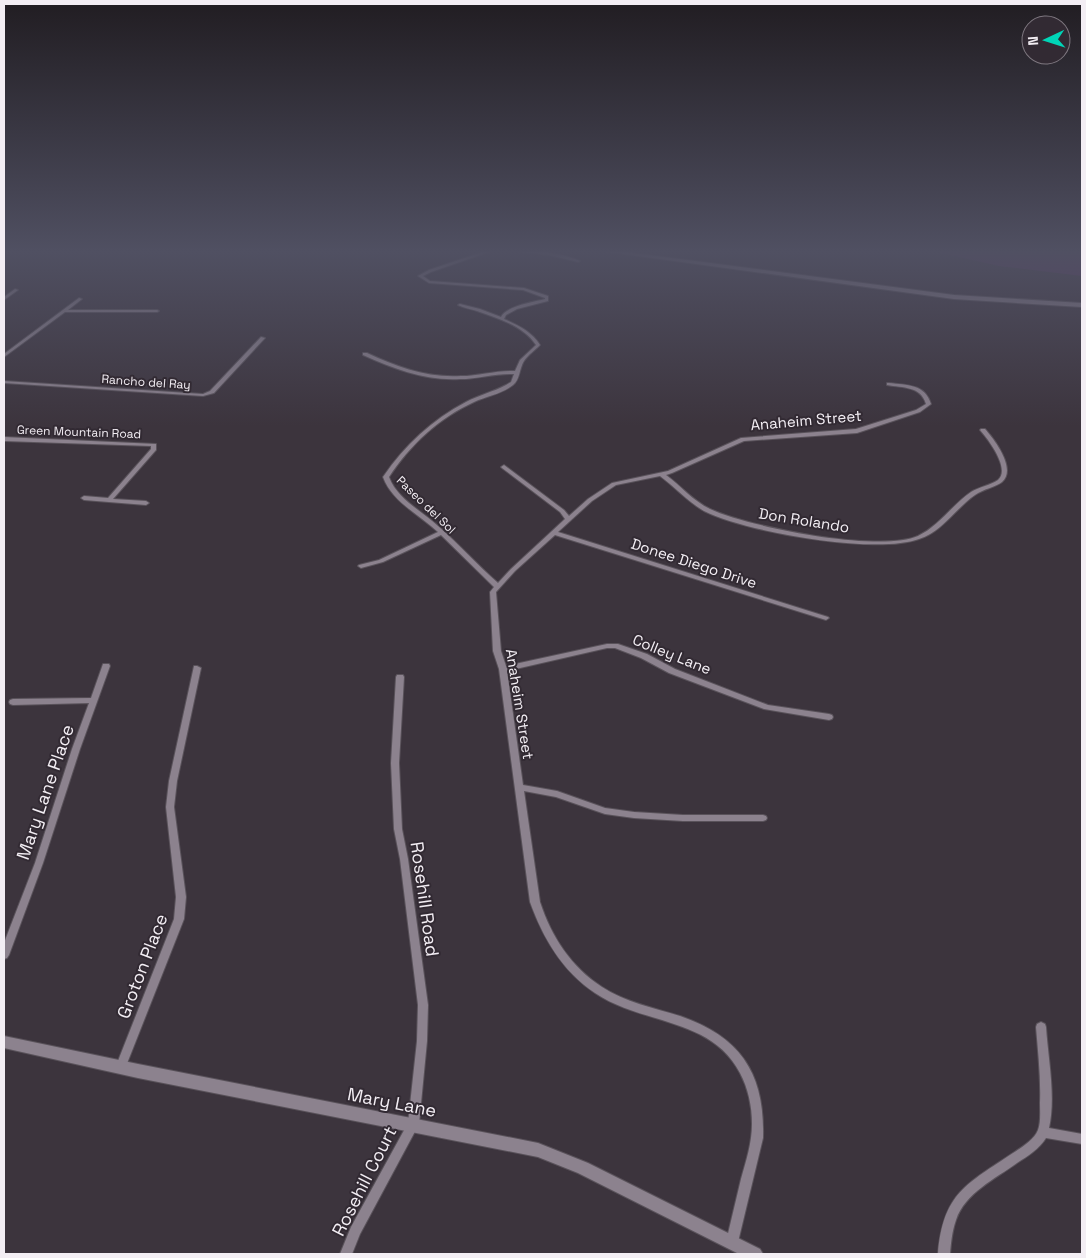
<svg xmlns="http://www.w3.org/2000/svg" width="1086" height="1258" viewBox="0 0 1086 1258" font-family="'Space Grotesk',sans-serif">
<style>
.green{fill:#5b3062}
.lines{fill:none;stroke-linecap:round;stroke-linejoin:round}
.minor-casing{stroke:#59525a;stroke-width:2}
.tertiary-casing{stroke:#59525a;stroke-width:2}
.secondary-casing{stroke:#59525a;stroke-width:2}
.minor{fill:#8c828e;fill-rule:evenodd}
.tertiary{fill:#8c828e;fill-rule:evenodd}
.secondary{fill:#8c828e;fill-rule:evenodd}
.labels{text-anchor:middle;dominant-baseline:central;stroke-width:4;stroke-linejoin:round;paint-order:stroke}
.far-street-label{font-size:12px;fill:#f3eef4;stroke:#322a33}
.street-label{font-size:15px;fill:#f3eef4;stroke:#322a33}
.near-street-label{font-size:18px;fill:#f3eef4;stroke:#322a33}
</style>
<rect width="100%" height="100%" fill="#3c343d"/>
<path class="green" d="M928 250H1082V276L999 266Z"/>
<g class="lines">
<g class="minor-casing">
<g id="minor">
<path d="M488 250H495L431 272 423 276 430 281 524 288 548 296V301L517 309 506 315 504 319C518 325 532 332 540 345 535 350 528 355 524 361 519 369 520 380 513 385 502 394 487 396 474 402 439 418 410 445 389 477 397 499 422 511 438 526 459 544 477 565 498 583L511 569 565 519 560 512 502 468 501 467 504 465 564 510 569 516 588 499 612 483 668 471 741 438 856 429 916 410 926 404C921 386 903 388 887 385V383H889C907 385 925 384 931 404L920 412 857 433 744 441 672 473 666 475C681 486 693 501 710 509 748 527 880 553 918 536 939 526 952 505 971 492 979 487 991 485 998 480 1011 469 988 439 980 430L981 429H985C994 439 1017 469 1002 482 996 487 983 489 975 495 956 508 942 532 919 539 875 555 746 532 704 511 688 502 675 487 660 476L616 485 592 501 558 532 828 617 829 618 826 620 555 535 515 571 496 592 501 651 506 666 607 644H618L647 654 675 669 768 705 829 714 832 715 833 717 832 719 829 720 764 709 669 673 641 658 615 648H607L507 671 523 785 557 791 605 808 634 812 683 815H763L766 816 767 818 766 820 763 821H683L634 818 605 814 556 797 524 791 540 902C551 936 571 967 602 987 625 1002 654 1008 680 1016 741 1037 765 1074 763 1138L738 1242 736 1246 732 1248 728 1246 726 1242C731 1221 736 1200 741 1179 746 1161 752 1143 752 1124 752 1106 748 1088 740 1073 711 1017 642 1025 595 993 562 971 543 938 530 902L499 669 493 651 490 592 494 587 441 535 383 562 361 568 358 566 359 565 379 560 438 532C420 515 392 502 383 477 405 445 432 420 466 402 479 395 493 392 506 385L511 382 514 374C496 373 478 379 460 379 426 381 394 369 363 355V353H367C397 367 427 378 461 376 479 376 497 370 515 371L520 360 536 345C524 326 497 318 477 311 471 309 464 308 458 305L460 304 480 309 501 317C506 306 534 302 545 299V298L523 290 429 283 418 276 429 270Z"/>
<path d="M504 250C529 250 557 251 580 261L578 262 549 255Z"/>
<path d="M15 289 18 290 4 300V297Z"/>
<path d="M79 298 82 299 68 310H157L159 311 157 312H65L4 357V354Z"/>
<path d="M261 337 265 338 214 393 203 396 4 383V381L203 394 210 391Z"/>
<path d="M4 437 156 444V450L113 499 146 501 149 503 146 505 84 500 81 498 84 496 108 498 151 449V446L4 441Z"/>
<path d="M103 664H109L110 666 80 749 43 863 9 955 7 958 4 959V943L35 863 72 749 89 703 13 705 10 704 9 702 10 700 13 699 91 698Z"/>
<path d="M194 666H197L201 668 177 781 174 807 186 897 184 919 126 1066 125 1070 121 1071 117 1070 116 1066 174 919 176 897 166 807 169 781Z"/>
<path d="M397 675H403L404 677 399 763 402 829 408 859 428 1005 427 1041 419 1124 360 1234 352 1254H340L351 1227 408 1123 417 1041 418 1005 400 859 394 829 391 763 396 677Z"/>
<path d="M1041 1022 1045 1024 1046 1027C1048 1058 1056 1097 1049 1128L1082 1134V1144L1046 1138C1039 1149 1028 1156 1017 1163 995 1179 965 1193 956 1220 952 1231 951 1243 950 1254H938C943 1193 967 1184 1013 1153 1022 1147 1034 1140 1038 1130 1041 1122 1040 1112 1040 1103 1041 1078 1038 1052 1036 1027L1037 1024Z"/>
</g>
</g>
<g class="tertiary-casing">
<path id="tertiary" d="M4 1036 138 1064 538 1143 588 1163 760 1249 763 1254H739L578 1173 538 1157 138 1078 4 1048Z"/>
</g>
<g class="secondary-casing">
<path id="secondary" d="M594 250H611L954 295 1082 303V307L954 299Z"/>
</g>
<use href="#minor" class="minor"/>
<use href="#tertiary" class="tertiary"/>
<use href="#secondary" class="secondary"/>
</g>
<linearGradient id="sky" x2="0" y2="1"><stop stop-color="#211d22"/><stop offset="0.59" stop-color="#505062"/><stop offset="1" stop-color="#505062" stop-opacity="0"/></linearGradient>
<rect width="1086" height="426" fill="url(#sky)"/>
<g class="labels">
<g class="far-street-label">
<text transform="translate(146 382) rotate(4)">Rancho del Ray</text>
<text transform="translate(79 432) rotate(2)">Green Mountain Road</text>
<text transform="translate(426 505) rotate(44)">Paseo del Sol</text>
</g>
<g class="street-label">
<text transform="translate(806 420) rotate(-5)">Anaheim Street</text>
<text transform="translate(804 520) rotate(9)">Don Rolando</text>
<text transform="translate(694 563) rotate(18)">Donee Diego Drive</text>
<text transform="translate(672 654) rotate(22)">Colley Lane</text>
<text transform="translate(520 704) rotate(81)">Anaheim Street</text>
</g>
<g class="near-street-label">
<text transform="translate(45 792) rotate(-71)">Mary Lane Place</text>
<text transform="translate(425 899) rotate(82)">Rosehill Road</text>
<text transform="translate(142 966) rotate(-69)">Groton Place</text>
<text transform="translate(392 1102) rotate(11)">Mary Lane</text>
<text transform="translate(364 1181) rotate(-63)">Rosehill Court</text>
</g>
</g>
<rect width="1086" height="1258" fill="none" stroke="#f3eef4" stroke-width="10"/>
<g transform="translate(1046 40) rotate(266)"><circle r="24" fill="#322a33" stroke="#7f7880"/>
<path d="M0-4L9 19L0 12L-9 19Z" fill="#00d5b7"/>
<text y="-8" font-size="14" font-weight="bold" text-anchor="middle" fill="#f3eef4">N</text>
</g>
</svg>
